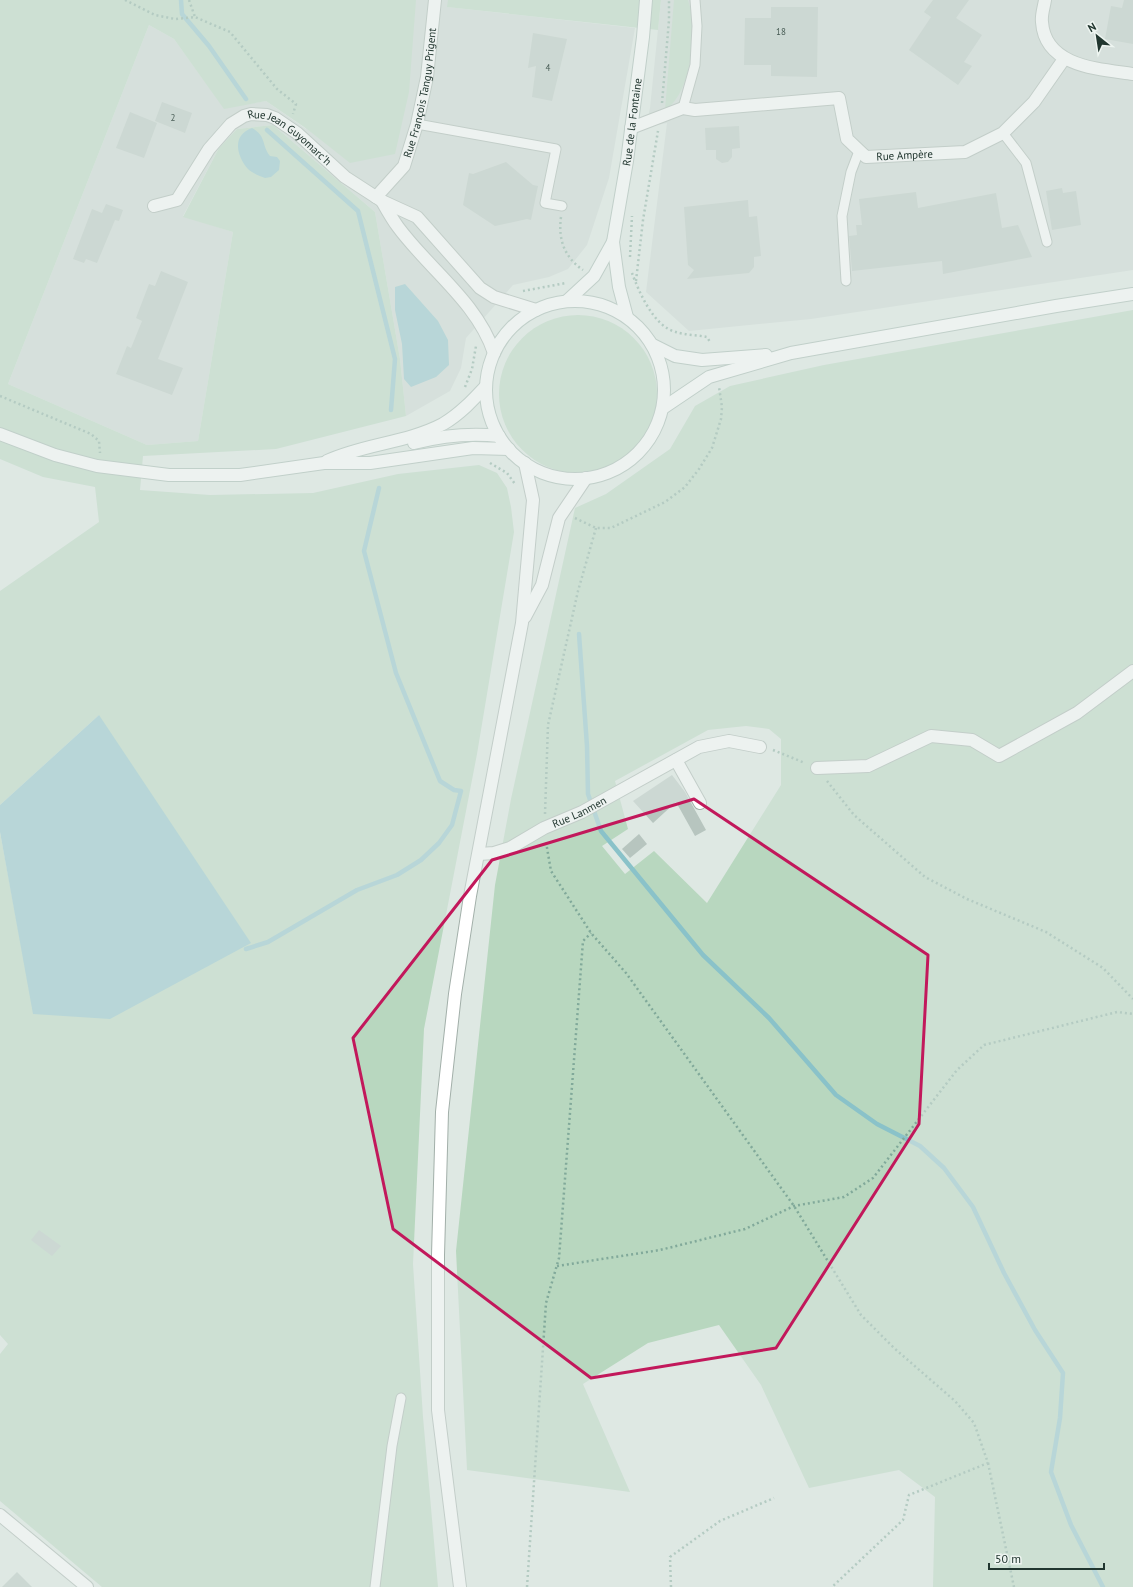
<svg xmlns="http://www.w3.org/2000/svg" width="1133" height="1587" viewBox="0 0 1133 1587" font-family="'PT Sans',sans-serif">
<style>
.built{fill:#ccd8d2}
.green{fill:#b8d7bf;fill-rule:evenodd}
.water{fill:#8ac2c9}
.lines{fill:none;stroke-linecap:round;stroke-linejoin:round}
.stream{stroke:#8ac2c9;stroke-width:4.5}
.building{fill:#b7c5bf}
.service-casing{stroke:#a2afa9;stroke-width:11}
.minor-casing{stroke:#a2afa9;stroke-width:14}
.tertiary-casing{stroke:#a2afa9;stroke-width:14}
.secondary-casing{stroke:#9eb3aa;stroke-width:14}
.path{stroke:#81a99a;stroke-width:2.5;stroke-dasharray:2 3;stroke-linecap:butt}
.service{stroke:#fff;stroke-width:9}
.minor{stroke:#fff;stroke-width:12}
.tertiary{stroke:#fff;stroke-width:12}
.secondary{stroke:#fff;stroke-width:12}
.marked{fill:none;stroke:#c2185b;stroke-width:3;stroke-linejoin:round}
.labels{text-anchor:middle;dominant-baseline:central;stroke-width:4;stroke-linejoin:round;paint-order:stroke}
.number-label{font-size:9px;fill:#465a53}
.street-label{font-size:11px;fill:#21362f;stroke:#eef5f1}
</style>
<rect width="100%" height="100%" fill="#dee8e3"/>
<g class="built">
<path d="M233 0H448V7L635 28 609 178 587 245 568 269 549 277 513 285 466 338 461 368 450 391 406 416 400 359 375 212 273 125 237 129 219 148 183 216 233 232 198 441 147 445 8 384 149 25 174 39 224 108 266 101 306 129Z"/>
<path d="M661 0H1133V270L811 319 689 331 646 292 667 123 646 127 650 108Z"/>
</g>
<g class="green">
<path d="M0 0H416L409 92 395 154 350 163 307 129 266 101 224 109 174 39 149 25 8 384 147 445 198 441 233 232 183 217 219 148 237 129 273 125 375 212 400 359 406 416 276 449 143 456 140 490 210 495 313 493 398 474 479 465 497 473 507 488 511 507 514 532 477 754 424 1029 413 1264 423 1417 438 1587H102L0 1501V1354L8 1344 0 1335V832L34 1014 99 715 0 805V591L99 522 95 487 43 477 0 459Z"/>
<path d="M448 0H661L658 30 447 7Z"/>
<path d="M674 0H688C698 28 692 93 665 110Z"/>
<path d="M1133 310V1587H933L935 1497 899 1470 809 1488 761 1385 719 1325 648 1343 583 1384 630 1492 467 1470 456 1251 495 885 511 799 575 508 606 494 670 449 695 406 730 386 824 365ZM746 726 769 729 781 739V785L707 903 654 851 625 874 602 846 628 829 615 781 708 730Z"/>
<circle cx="578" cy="394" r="79"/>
</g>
<g class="water">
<path d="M252 128C267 137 261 144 270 156L277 157 280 161 279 170 271 177 265 178C260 176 252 173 248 169 236 155 232 135 252 128Z"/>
<path d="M405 284 438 321 448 340 449 365 436 377 411 387 404 379 402 344 395 310V287Z"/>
<path d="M99 715 251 943 110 1019 33 1014 0 832V805Z"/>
</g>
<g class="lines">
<g class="stream">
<path d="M181 0 182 14 209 46 246 99"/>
<path d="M267 130 358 211 395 359 391 410"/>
<path d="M579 634 587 746 588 794 601 831 703 955 769 1018 836 1095 877 1124 920 1146 944 1168 973 1207 1004 1273 1035 1330 1063 1373 1060 1418 1051 1472 1071 1525 1103 1587"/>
<path d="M246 949 268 942 357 890 397 875 421 860 439 843 452 825 461 791 454 790 440 781 396 673 364 551 379 488"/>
</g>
</g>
<g class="building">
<path d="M933 0H969L956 18 982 35 964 62 972 66 958 85 909 50 931 17 924 12Z"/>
<path d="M1124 0H1133V44L1105 39 1111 6 1122 8Z"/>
<path d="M771 7H818L817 77 771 76V65H744L745 18H771Z"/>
<path d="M533 33 567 39 552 101 532 97 536 66 528 68Z"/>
<path d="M162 102 192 113 185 133 155 121Z"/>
<path d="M130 112 157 123 144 158 116 148Z"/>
<path d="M739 126 740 148 732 149V157L728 162 722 163 716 159V150H706L705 128Z"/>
<path d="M506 162 533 185 538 186 531 220 527 219 495 226 463 205 465 194 469 173 473 174Z"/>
<path d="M1062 188 1063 193 1076 191 1081 225 1052 230 1046 191Z"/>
<path d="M916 192 918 208 996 193 1002 228 1018 225 1032 257 943 274 942 261 852 271 849 236 857 235 856 225H862L859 199Z"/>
<path d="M748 200 749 217 757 216 761 256 754 257V267L749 273 687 279 694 270 688 265 684 207Z"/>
<path d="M106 204 123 210 119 221 115 220 97 263 86 259 84 263 73 259 92 209 102 213Z"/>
<path d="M161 271 188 282 158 359 183 368 172 395 116 374 127 346 131 348 142 321 136 318 149 284 155 286Z"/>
<path d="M672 775 685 792 706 830 695 836 676 802 653 823 633 801Z"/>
<path d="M639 834 647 844 630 858 622 849Z"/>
<path d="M39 1230 61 1246 52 1256 31 1240Z"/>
<path d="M17 1572 32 1587H2Z"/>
</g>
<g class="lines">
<g class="service-casing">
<g id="service">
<path d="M683 108 695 65 697 26 695 0"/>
<path d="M417 124 556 149 545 203 562 206"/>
<path d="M1003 133 1026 163 1047 242"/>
<path d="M846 281 842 216 851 172 859 151"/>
<path d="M375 1587 392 1446 401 1398"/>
</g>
</g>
<g class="minor-casing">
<g id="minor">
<path d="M1045 0C1044 7 1041 15 1042 22 1045 67 1099 69 1133 74"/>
<path id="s1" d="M631 128 683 108 695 110 839 98 847 139 866 157 965 152 1003 133 1034 102 1064 59"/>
<path id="s2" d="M376 197 404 166 417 124 427 77 435 0"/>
<path d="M382 201C387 210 392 219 398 227 429 269 477 302 494 353"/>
<path id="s3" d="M154 206 177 200 209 149 231 124 244 116 251 114 267 115 275 118 297 133 345 177 382 201 417 217 480 288 494 297 536 310"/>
<path d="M676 760 700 803"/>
<path d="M817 768 868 766 931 736 972 740 999 756 1077 713 1133 671"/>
<path id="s4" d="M479 854 494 853 510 848 544 828 582 812 699 747 729 741 760 747"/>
<path d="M0 1515 87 1587"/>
</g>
</g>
<g class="tertiary-casing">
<g id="tertiary">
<path d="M525 617 542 585 559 518 586 478"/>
<path d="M460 1587 438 1410V1255L442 1112 455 994 470 896 522 623 533 500 525 463"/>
</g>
</g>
<g class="secondary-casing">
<g id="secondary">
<path d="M567 301 594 276 613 242"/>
<circle cx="575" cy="390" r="89"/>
<path id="s5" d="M627 317 619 287 613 242 627 161 643 37 646 0"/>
<path d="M653 345 675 356 702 360 766 355"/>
<path d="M663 408 709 377 791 353 1056 306 1133 294"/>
<path d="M0 434 55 455 97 466 169 475H240L324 463H370L473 448 509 449"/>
<path d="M414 443C441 436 471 433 499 436"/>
<path d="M327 461C363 444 407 443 443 424 460 414 473 400 486 386"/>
</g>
</g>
<g class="path">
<path d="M125 0 155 15 175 19 195 17 230 32 277 89 296 104 293 114"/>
<path d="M189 0 195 17"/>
<path d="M662 103 669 20V0"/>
<path d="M561 217C558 239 564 257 583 270"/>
<path d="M630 257 632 216"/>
<path d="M632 273C639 292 654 327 676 332 685 335 697 335 707 337L710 342"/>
<path d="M636 281 643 220 658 131"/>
<path d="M523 291 566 283"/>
<path d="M465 387 472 369 476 346"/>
<path d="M0 396 91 434 99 441 100 453"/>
<path d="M490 463 507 473 515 484"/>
<path d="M575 518 596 528H611L665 502 685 487 699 469 712 448 721 419 722 407 719 387"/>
<path d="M773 750 805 763"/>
<path d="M827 781 854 815 925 877 967 899 1046 932 1103 968 1133 999"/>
<path d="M545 814 548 725 578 591 596 528"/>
<path d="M546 842 551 871 591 933 626 973 794 1206 861 1315 894 1348 955 1401 974 1423 988 1463 909 1495 903 1520 832 1587"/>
<path d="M557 1266 660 1250 745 1229 794 1206 844 1197 873 1178 957 1070 984 1045 1117 1012 1133 1014"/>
<path d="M988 1463 1014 1587"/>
<path d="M527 1587 546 1303 559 1258 583 941 591 933"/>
<path d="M671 1587 670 1557 720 1521 774 1498"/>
</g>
<use href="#service" class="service"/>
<use href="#minor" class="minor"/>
<use href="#tertiary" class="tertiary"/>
<use href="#secondary" class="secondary"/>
</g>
<path d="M0 0H1133V1587H0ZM694 799 928 955 919 1124 776 1348 591 1378 393 1229 353 1038 492 860Z" fill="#dee8e3" fill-opacity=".55" fill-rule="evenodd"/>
<path class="marked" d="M694 799 928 955 919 1124 776 1348 591 1378 393 1229 353 1038 492 860Z"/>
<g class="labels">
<g class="number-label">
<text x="781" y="31">18</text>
<text x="548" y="67">4</text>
<text x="173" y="117">2</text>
</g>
<g class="street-label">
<text stroke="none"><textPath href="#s2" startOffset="117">Rue François Tanguy Prigent</textPath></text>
<text stroke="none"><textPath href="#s5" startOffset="198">Rue de la Fontaine</textPath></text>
<text stroke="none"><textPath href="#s3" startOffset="186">Rue Jean Guyomarc'h</textPath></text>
<text stroke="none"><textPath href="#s1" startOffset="319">Rue Ampère</textPath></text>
<text stroke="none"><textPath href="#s4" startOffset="110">Rue Lanmen</textPath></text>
</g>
</g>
<g transform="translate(1097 36) rotate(330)" stroke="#eef5f1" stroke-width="3" paint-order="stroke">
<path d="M0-3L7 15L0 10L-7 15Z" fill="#21362f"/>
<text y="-6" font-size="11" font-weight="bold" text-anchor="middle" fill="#21362f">N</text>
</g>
<path d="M989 1563v6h115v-6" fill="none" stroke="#21362f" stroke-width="2"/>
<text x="995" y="1563" font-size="12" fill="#21362f" stroke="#eef5f1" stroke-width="3" paint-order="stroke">50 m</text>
</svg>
